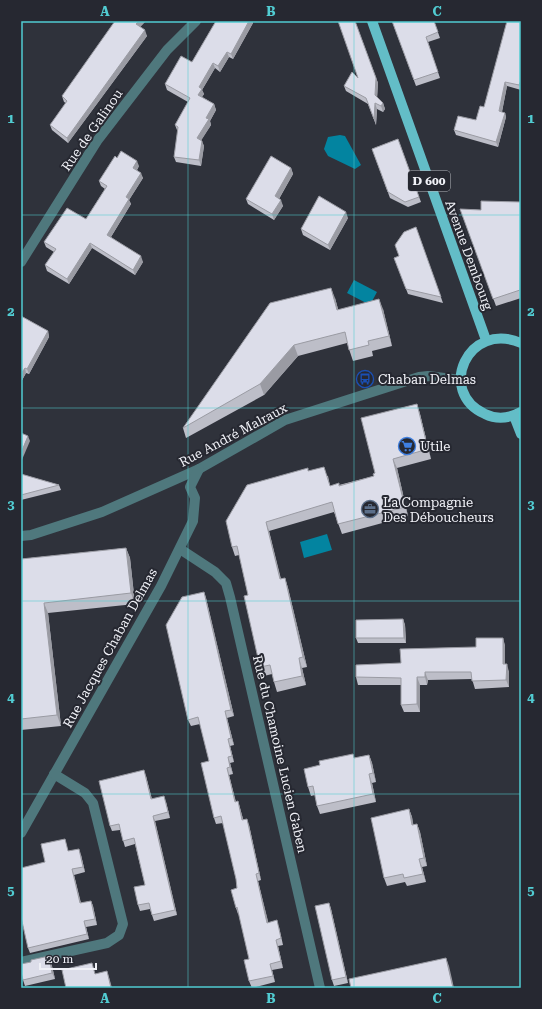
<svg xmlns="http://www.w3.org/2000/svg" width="542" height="1009" viewBox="0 0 542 1009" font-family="'Roboto Serif',serif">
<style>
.water{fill:#0384a0}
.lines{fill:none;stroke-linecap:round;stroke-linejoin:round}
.minor{stroke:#4f787d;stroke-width:10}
.primary{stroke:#63bdc7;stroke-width:10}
.wall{fill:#bdbec8}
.shaded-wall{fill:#9a9ba3}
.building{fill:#dcdde9;stroke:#9a9ba3}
.grid{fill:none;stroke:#51ccd2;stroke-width:1;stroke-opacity:0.55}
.labels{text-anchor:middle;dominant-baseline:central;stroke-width:4;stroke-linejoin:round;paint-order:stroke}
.shield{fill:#262831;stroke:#b3b5bc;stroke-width:1}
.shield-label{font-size:12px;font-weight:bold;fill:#f0f1f7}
.street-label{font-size:13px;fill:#f0f1f7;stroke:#262831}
.poi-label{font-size:13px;fill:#f0f1f7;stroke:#262831;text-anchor:start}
.neatline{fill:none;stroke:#51ccd2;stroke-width:1.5}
.grid-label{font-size:13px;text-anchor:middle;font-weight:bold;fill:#51ccd2}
</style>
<rect width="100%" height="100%" fill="#2f323b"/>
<g class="water">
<path d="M340 135 345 136 361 165 355 169 328 156 324 149 328 137Z"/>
<path d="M354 280 377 292 370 305 347 293Z"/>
<path d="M327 534 332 550 304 558 300 542Z"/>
</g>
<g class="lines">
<g class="minor">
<path d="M21 262 97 141 167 50 196 21"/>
<path d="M21 536 31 535 102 512 199 469 285 420 419 377 428 376 461 380"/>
<path d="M180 549 215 572 226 583 230 597 320 988"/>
<path d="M21 833 161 586 193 521 195 498 190 487 199 469"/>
<path d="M21 962 107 943 119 935 123 924 93 803 85 793 54 774"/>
</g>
<g class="primary">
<path d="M372 21 486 340"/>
<path d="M521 343C468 320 436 392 485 414 497 420 510 418 521 412"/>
<path d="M514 416 521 434"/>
</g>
</g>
<g class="wall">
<path d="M146 21 140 27 147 36 68 143 52 130 50 125 66 103 64 102 62 96Z"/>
<path d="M216 21H252L253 23 233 59 229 57 220 72 215 68 202 90 204 94 202 97 214 104 216 110 210 121 211 125 201 140 204 146 201 166 176 162 174 157 178 131 177 130 175 125 188 102 167 90 165 84 192 62Z"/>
<path d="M355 21 378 83 377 97 383 103 385 109 383 112 377 109 376 125 368 104 346 91 344 86 358 78Z"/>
<path d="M392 21H434L440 38 428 42 440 78 416 86Z"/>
<path d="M521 21V90L507 86 502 112 505 113 506 117 498 147 456 135 454 130 476 120 484 107Z"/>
<path d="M398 139 421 202 408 207 390 198 372 149Z"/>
<path d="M139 166 137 170 143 178 129 200 131 204 111 237 143 262 135 275 92 248 69 284 47 271 45 265 54 252 46 247 44 242 86 219 105 189 101 186 99 181Z"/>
<path d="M291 168 293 174 279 199 283 206 274 220 248 204 246 199Z"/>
<path d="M521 202V298L496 306 460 209 481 210Z"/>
<path d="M348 218 330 250 303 235 301 229Z"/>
<path d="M416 227 443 303 408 294 394 258 399 256Z"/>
<path d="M335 298 338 309H383L392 346 372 351 373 356 353 361 347 343 298 356 264 395 186 438 183 428Z"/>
<path d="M21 316 48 331 49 337 29 374 26 373 21 382Z"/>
<path d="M417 404 420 414 431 459 397 468 408 516 342 534 334 512 269 531 281 579 285 578 288 588 307 667 302 668 306 685 277 692 274 682 272 674 264 676 260 667 248 595 239 555 235 556 232 547 309 471 328 476 330 486 339 485 374 476Z"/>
<path d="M21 474 59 485 61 490 21 500Z"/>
<path d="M126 548 130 558 135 604 48 613 61 726 21 730V559Z"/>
<path d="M204 592 206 598 234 716 227 718 234 745 230 746 234 762 230 763 233 774 229 775 236 802 238 801 240 808 243 819 249 825 261 880 258 881 268 922 279 927 283 945 278 946 283 968 272 970 275 982 252 988 249 981V959L239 914H238L236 908 237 888 236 879 223 823 216 824 214 818 209 761 200 724 191 726 188 720Z"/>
<path d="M403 619 405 625 406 643H358L356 638Z"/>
<path d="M503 638 505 646V664L509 672V687L475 689 472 679 428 680 427 685H420V712H404L401 705V685H358L356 677 401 663 476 647Z"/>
<path d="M353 754 354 758 369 755 372 763 376 782 372 783 376 802 320 814 317 806 315 795 311 796 308 787 320 765Z"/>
<path d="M146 776 152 799 166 802 170 818 155 821 177 915 154 921 150 909 140 911 138 905 145 885 135 844 125 847 120 830 112 831 110 826Z"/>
<path d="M409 809 412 817 413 825 417 824 420 832 427 866 422 867 426 882 407 886 405 882 387 886 384 878Z"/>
<path d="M65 839 68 851 81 855 85 872 74 875 81 903 91 901 93 906 97 925 86 927 89 939 30 953 28 948 45 862Z"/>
<path d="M329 903 331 909 348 983 334 986 332 980Z"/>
<path d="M49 956 51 962 55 979 25 986 23 980 31 962Z"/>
</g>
<g class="shaded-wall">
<path d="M139 21H146L138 29 136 24Z"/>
<path d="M249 21H252L253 23 233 59 231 54Z"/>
<path d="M145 30 147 36 68 143 67 138Z"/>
<path d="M227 52 229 57 220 72 218 66Z"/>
<path d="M213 63 215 68 202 90 204 94 200 100 198 95 199 87Z"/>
<path d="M376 78 378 83 377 100 375 95Z"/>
<path d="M521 80V90L519 85Z"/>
<path d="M505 82 507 86 501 116 499 111Z"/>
<path d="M375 103 377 109 376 125 374 119Z"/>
<path d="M383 103 385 109 383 112 381 106Z"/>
<path d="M214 104 216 110 210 121 211 125 199 144 197 138 206 118Z"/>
<path d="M505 113 506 117 498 147 496 142Z"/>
<path d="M202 141 204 146 201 166 199 160Z"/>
<path d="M137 161 139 166 135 173 133 168Z"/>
<path d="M291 168 293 174 277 202 275 196Z"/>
<path d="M141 173 143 178 129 200 131 204 109 240 107 235 126 197Z"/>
<path d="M281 200 283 206 274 220 272 214Z"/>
<path d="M346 212 348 218 330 250 328 245Z"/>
<path d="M90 243 92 248 69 284 67 279Z"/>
<path d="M141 256 143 262 135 275 133 270Z"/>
<path d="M331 288 335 298 341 320 337 310Z"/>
<path d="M379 299 383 309 392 346 389 336Z"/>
<path d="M48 331 49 337 29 374 27 369Z"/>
<path d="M294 345 298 356 264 395 260 384Z"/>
<path d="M25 368 26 373 21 382V374Z"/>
<path d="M417 404 420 414 431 459 428 449Z"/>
<path d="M28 436 30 441 21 462V453Z"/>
<path d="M393 459 397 468 408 516 405 507Z"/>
<path d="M266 522 269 531 283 589 280 579Z"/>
<path d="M126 548 130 558 135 604 131 593Z"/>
<path d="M285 578 288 588 307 667 303 657Z"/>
<path d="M204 592 206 598 234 716 231 710Z"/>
<path d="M44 603 48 613 61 726 57 715Z"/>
<path d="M403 619 405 625 406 643 404 638Z"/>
<path d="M503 638 505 646V672L503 664Z"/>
<path d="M299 658 302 668 306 685 302 676Z"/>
<path d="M507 664 509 672V687L506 680Z"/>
<path d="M425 672 428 680 427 685 425 677Z"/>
<path d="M417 677 420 685V712L417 704Z"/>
<path d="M225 711 227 718 234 745 231 738Z"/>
<path d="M228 739 230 746 234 762 232 756Z"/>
<path d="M369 755 372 763 376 782 373 773Z"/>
<path d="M228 757 230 763 233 774 230 767Z"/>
<path d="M227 768 229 775 237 808 235 802Z"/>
<path d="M144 770 146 776 153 805 151 799Z"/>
<path d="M369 774 372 783 376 802 373 794Z"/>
<path d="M164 796 166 802 170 818 168 812Z"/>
<path d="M238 801 240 808 245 826 242 820Z"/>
<path d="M409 809 412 817 415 833 412 825Z"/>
<path d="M153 816 155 821 177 915 175 910Z"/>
<path d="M247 819 249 825 261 880 259 873Z"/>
<path d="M417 824 420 832 427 866 424 858Z"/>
<path d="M79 849 81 855 85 872 83 867Z"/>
<path d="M419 859 422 867 426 882 423 874Z"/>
<path d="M72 869 74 875 82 909 80 903Z"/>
<path d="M256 874 258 881 270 929 267 923Z"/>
<path d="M91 901 93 906 97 925 95 919Z"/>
<path d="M329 903 331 909 348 983 346 977Z"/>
<path d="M84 921 86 927 89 939 87 934Z"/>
<path d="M276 940 278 946 283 968 281 961Z"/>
<path d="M49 956 51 962 55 979 52 973Z"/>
<path d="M446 958 449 966 454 988H453Z"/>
<path d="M270 964 272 970 275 982 273 976Z"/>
<path d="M107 971 109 977 112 988H111Z"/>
</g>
<g class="building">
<path d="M115 21H139L136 24 145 30 67 138 50 125 67 101 62 96Z"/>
<path d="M216 21H249L231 54 227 52 218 66 213 63 199 87 202 89 198 95 214 104 206 118 209 119 197 138 202 141 199 160 174 157 178 127 175 125 190 98 165 84 181 56 192 62Z"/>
<path d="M338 21H355L376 78 375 95 383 103 381 106 375 103 374 119 366 98 344 86 352 72 358 78Z"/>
<path d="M392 21H434L438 32 426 37 438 72 414 80Z"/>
<path d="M507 21H521V80L519 85 505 82 499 111 505 113 496 142 454 130 458 116 476 120 480 106 484 107Z"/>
<path d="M398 139 419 197 405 202 388 192 372 149Z"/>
<path d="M121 151 137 161 133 168 141 173 126 197 129 199 107 235 141 256 133 270 90 243 67 279 45 265 56 249 44 242 67 208 86 219 107 186 99 181 115 156 117 158Z"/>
<path d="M271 156 291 168 275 196 281 200 272 214 246 199Z"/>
<path d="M319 196 346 212 328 245 301 229Z"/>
<path d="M481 201 521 202 520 290 493 299 460 209 481 210Z"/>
<path d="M416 227 441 297 406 289 394 258 399 256 395 245 404 232Z"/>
<path d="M331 288 337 310 379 299 389 336 368 341 369 345 349 350 345 332 294 345 260 384 183 428 270 303Z"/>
<path d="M21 316 48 331 27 369 25 368 21 374Z"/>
<path d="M417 404 428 449 393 459 405 507 338 524 332 502 266 522 280 579 285 578 303 657 299 658 302 676 274 682 270 665 260 667 244 596 248 595 237 546 232 547 226 521 247 485 308 468V471L324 467 330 486 339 483V486L374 476 373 474 375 473 361 418Z"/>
<path d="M21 433 28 436 21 453Z"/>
<path d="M21 474 59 485 21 495Z"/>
<path d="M126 548 131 593 44 603 57 715 21 719V559Z"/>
<path d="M204 592 231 710 225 711 231 738 228 739 232 756 228 757 230 767 227 768 235 802 238 801 242 820 247 819 259 873 256 874 267 923 277 920 281 938 276 940 281 961 270 964 273 976 249 981 244 960 249 959 237 907 236 908 231 890 237 888 236 879 221 816 214 818 201 763 209 761 198 717 188 720 166 625 182 597Z"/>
<path d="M403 619 404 638H356V620Z"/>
<path d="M476 638H503V664H507L506 680 472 681 471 672H425V677H417V704L401 705V678L356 677V665L401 663 400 649 476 647Z"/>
<path d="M353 754 354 758 369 755 373 773 369 774 373 794 317 806 313 786 308 787 304 769 320 765 319 761Z"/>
<path d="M144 770 151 799 164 796 168 812 153 816 175 910 152 915 149 903 138 905 134 887 145 885 134 838 123 841 119 824 110 826 99 781Z"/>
<path d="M409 809 412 825 417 824 424 858 419 859 423 874 404 878 403 874 384 878 371 818Z"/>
<path d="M65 839 68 851 79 849 83 867 72 869 80 903 91 901 95 919 84 921 87 934 28 948 21 917V868L45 862 41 844Z"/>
<path d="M329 903 346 977 332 980 315 906Z"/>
<path d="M49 956 52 973 23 980 21 972V964L31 962V960Z"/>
<path d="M446 958 453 988H351L349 979Z"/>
<path d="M92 963 95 974 107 971 111 988H66L62 970Z"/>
</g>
<path class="grid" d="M188 21V988M354 21V988M21 215H521M21 408H521M21 601H521M21 794H521"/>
<defs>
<g id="bus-ring" transform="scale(0.9)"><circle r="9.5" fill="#262831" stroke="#1a4fb4" stroke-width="1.5"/><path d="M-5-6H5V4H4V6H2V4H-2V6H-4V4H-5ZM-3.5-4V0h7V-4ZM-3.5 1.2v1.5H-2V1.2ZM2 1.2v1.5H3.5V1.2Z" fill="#1a4fb4"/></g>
<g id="supermarket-ring" transform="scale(0.9)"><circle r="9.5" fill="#262831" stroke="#3f7fe0" stroke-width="1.5"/><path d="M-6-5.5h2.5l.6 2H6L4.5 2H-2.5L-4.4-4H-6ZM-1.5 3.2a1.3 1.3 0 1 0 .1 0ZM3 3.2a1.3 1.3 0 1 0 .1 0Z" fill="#3f7fe0"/></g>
<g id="office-ring" transform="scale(0.9)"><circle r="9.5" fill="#262831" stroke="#5c6f8a" stroke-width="1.5"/><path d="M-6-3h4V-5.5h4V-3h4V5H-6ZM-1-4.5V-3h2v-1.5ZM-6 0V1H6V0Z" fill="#5c6f8a"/></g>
</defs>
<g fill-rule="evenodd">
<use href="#bus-ring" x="365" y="379"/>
<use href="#supermarket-ring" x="407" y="446"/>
<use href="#office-ring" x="370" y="509"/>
</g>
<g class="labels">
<rect class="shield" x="408" y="171" width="42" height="20" rx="3"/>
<g class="shield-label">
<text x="429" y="181">D 600</text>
</g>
<g class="street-label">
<text transform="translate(92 130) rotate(-55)">Rue de Galinou</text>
<text transform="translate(469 255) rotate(70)">Avenue Dembourg</text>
<text transform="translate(233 435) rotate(-28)">Rue André Malraux</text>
<text transform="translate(110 648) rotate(-61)">Rue Jacques Chaban Delmas</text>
<text transform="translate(280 754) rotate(77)">Rue du Chamoine Lucien Gaben</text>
</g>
<g class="poi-label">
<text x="378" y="379">Chaban Delmas</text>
<text x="420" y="446">Utile</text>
<text x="383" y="502">La Compagnie<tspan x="383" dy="15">Des Déboucheurs</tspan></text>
</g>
</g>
<rect width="542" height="1009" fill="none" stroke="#262831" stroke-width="44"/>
<path d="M40 963v6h56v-6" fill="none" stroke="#f0f1f7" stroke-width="2"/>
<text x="46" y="963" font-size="12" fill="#f0f1f7" stroke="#262831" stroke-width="3" paint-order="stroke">20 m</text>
<rect x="22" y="22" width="498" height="965" class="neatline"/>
<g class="grid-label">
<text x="105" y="16">A</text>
<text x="271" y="16">B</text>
<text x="437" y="16">C</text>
<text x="11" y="123">1</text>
<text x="531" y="123">1</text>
<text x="11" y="316">2</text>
<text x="531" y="316">2</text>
<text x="11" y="509">3</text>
<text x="531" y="509">3</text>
<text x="11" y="702">4</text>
<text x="531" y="702">4</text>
<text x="11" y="895">5</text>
<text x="531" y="895">5</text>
<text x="105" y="1003">A</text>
<text x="271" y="1003">B</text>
<text x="437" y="1003">C</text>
</g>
</svg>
